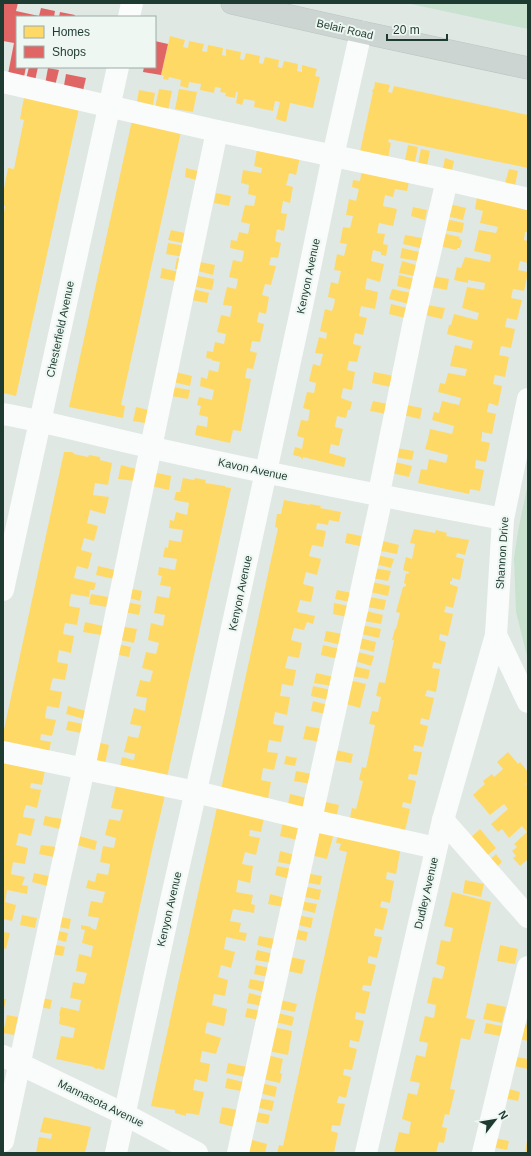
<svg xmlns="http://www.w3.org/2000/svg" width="531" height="1156" viewBox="0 0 531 1156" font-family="Helvetica,sans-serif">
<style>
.green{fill:#c8e2cf}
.homes{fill:#ffd966}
.shops{fill:#e06666}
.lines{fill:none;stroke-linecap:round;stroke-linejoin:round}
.major-casing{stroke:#bac5c1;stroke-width:23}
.minor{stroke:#fafcfb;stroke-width:22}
.major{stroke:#ccd5d2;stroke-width:22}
.labels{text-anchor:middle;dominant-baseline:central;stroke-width:4;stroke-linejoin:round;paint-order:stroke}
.street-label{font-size:11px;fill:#1e3b31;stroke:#eef7f2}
</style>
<rect width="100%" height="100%" fill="#e0e8e4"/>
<g class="green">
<path d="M406 3H528V29Z"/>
<path d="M528 483V660L516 612 514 558 518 531Z"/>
</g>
<g class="homes">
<path d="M170 36 185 40 183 47 188 48 189 41 204 44 202 51 207 52 208 45 223 48 222 55 226 56V49L241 52 240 59 244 60 246 53 260 56 259 63 263 64 265 57 279 60 278 67 282 68 284 61 298 64 297 71 302 72V65L317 69 315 76 320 77 313 108 290 103 286 122 276 119 280 102 275 101 273 111 254 107 255 101 244 99 242 105 236 103 238 92H236L235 98 225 96 226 93 220 92 221 88 215 87 214 93 200 90 201 84 189 82 188 88 180 86 181 80 169 77 168 80 163 79 164 76 161 75Z"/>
<path d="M375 82 390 85 388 92 392 93 394 86 528 115V168L389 139 388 142 391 143 388 158 359 156 373 92H372L373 89H374Z"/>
<path d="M159 89 172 91 168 111 155 108Z"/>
<path d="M179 89 197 92 193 112 175 109Z"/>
<path d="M139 90 155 93 152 110 136 107Z"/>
<path d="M25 92 80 104 16 396 3 393V218L5 206H3V194L8 168 14 169 19 144 24 120 20 119Z"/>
<path d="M133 116 182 127 121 405 125 406 123 418 69 407Z"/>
<path d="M258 144 301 153 296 175 289 173 288 179 286 185 293 187 290 203 283 201 281 213 287 214 284 231 277 229 275 241 281 243 278 258 271 257 269 265 276 266 271 285 265 284 262 295 269 297 266 314 259 312 257 322 264 324 260 342 252 341 250 351 257 353 253 369 247 368 245 378 251 379 241 431 233 430 230 443 195 435 197 425 207 427 208 417 199 415 201 406 197 405 199 397 212 400 214 390 200 386 201 377 207 379 209 370 218 372 220 362 211 360 212 359 206 358 207 351 213 352 215 342 224 344 226 334 217 332 221 315 230 317 232 306 223 305 225 295 227 287 236 289 238 279 229 277 233 260 242 262 244 251 230 248 231 240 237 241 239 232 248 234 250 224 241 222 243 213 245 205 254 206 256 196 248 194 249 185 241 183 243 170 261 173 262 168 254 166Z"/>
<path d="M408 145 418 147 415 162 405 160Z"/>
<path d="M421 149 430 151 427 166 418 164Z"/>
<path d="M445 158 454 161 451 175 442 173Z"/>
<path d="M363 165 410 177 407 191 395 189 393 197 385 195 383 206 397 209 393 226 379 223 377 233 385 234 383 244 388 245 386 256 381 255V252L373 250 371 261 384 264 380 282 367 278 365 289 378 292 377 299 375 309 361 306 359 316 367 318 363 335 355 333 353 344 361 346 357 362 349 361 347 370 355 372 352 390 343 388 341 398 352 402 350 410H348L346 418 337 416 335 427 343 429 341 436 339 446 331 444 329 453 346 458 344 467 303 457V459L301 458V457L293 455 295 447 302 449 303 443 304 438 297 436 301 420 308 421 310 410 303 408 307 392 314 393 316 383 309 381 313 364 320 366 323 354 315 353 319 337 326 339 327 333 320 331 325 309 332 311 334 305 335 299 328 297 331 282 338 284 341 271 334 270 337 254 344 256 347 244 340 243 343 227 350 228 353 216 346 215 349 199 356 201 359 189 352 187 353 180 360 181Z"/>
<path d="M186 168 202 172 200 181 185 177Z"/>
<path d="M509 169 518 171 515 186 505 183Z"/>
<path d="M216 193 231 196 229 206 214 203Z"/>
<path d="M477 197 528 206V232H525L524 240 528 241V263L520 261 518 270 528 272 524 291 513 289 511 298 522 300 517 320 507 318 505 327 515 329 511 348 501 346 499 355 509 357 505 377 495 375 493 384 502 386 498 406 489 403 488 407 487 412 496 414 492 434 482 432V436L481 441 490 443 486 462 476 460 475 468 484 470 480 491 470 489 469 494 418 483 421 469 427 470 429 459 446 463 448 455 425 449 428 439 430 429 452 434 454 426 432 420 434 412 439 413 442 401 459 405 461 398 438 392 440 383 445 384 448 373 465 376 467 369 450 366 455 345 471 349 473 341 447 334 449 325H451L454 314 477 320 479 313 462 308 467 287 484 290 485 283 468 280V283L454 280 457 267 461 268 465 257 490 262 491 255 474 251 479 230 496 233 498 227 480 223 483 211 475 209Z"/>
<path d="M449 204 466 208 463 220 447 216Z"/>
<path d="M413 207 427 210 425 220 411 216Z"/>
<path d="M445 219 464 223 462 233 443 230Z"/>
<path d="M171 230 189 234 187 244 168 240Z"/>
<path d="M442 233 460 237 459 239 462 240 460 248H457V250L439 246Z"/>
<path d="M405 235 422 238 420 248 403 244Z"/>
<path d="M168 243 186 246 184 257 166 254Z"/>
<path d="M402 248 419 252 418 261 400 258Z"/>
<path d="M177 258 187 260 184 271 175 269Z"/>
<path d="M402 261 416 265 414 276 399 273Z"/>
<path d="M200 262 215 265 213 275 198 271Z"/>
<path d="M162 268 179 272 175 281 160 278Z"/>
<path d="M399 275 415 279 413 290 397 286Z"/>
<path d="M198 276 214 279 212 290 196 287Z"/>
<path d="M433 276 449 279 447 290 431 287Z"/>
<path d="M193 289 209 293 207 303 191 300Z"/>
<path d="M392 289 411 293 409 304 389 299Z"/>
<path d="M391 304 407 308 405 318 389 314Z"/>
<path d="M427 305 445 308 442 319 425 315Z"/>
<path d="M175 372 192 376 190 386 173 382Z"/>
<path d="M374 372 394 376 391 387 372 383Z"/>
<path d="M173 387 190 390 188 399 171 396Z"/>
<path d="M373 401 388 404 386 414 370 411Z"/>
<path d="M406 405 422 408 420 419 403 415Z"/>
<path d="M136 407 153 411 151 424 133 421Z"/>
<path d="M396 448 414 451 412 460 394 457Z"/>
<path d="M64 452H71L74 453V454L88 457 89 455 100 457V460L112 463 108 485 95 483 93 495 109 497 105 514 90 510 87 523 98 526 94 541 84 538 81 550 92 553 88 569 77 566 74 578 96 583 94 590H90L89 597 71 594 69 606 80 608 77 625 65 623 64 628 63 634 74 636 71 653 59 650 57 662 68 664 65 680 53 678 51 684 50 690 62 692 59 708 47 706 45 718 56 720 52 736 41 734 40 740 51 742 48 756 3 747V734Z"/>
<path d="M395 462 412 466 409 477 392 473Z"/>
<path d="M121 465 136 469 135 481 118 479Z"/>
<path d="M153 472 171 476 169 490 151 486Z"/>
<path d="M183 478 194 480 195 478 206 480 205 483 225 486V487L231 488 166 782 119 771 122 757 134 760 135 754 124 752 128 736 138 738 140 732 141 726 130 724 134 708 145 711 146 704 147 698 136 696 140 680 150 682 153 671 142 668 146 652 156 654 159 643 148 640 151 623 163 626 165 615 154 613 157 596 169 598 171 587 160 585 162 576 158 575 159 567 175 570 177 559 163 557 165 547 168 548 169 540 181 542 183 530 169 528 170 520 174 521 176 512 187 515 189 503 174 500 176 492H180Z"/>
<path d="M284 500 310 505V504L321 506 320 508 341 512 339 522 329 520 328 525 317 523 316 529 326 531 323 547 312 545 309 556 321 559 317 575 306 572 303 584 314 587 311 602 300 600 297 612 315 616 313 624 307 622 304 630 294 628 291 640 302 643 299 658 288 656 285 668 296 670 293 686 282 684 280 696 290 697 287 715 275 712 273 724 284 726 281 742 269 740 267 752 278 753 274 770 263 768 261 780 271 782 267 804 220 794 278 528 275 527 277 514H281Z"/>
<path d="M414 529 435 533 436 530 447 533 446 536 469 540 465 555 457 553 456 557 464 559 460 580 452 578V581H450V584L458 587 453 608 446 606 444 612 453 614 448 636 440 634 439 640 446 642 441 664 433 662V664L432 668 440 669 436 692 427 690 425 696 434 698 429 720 421 718 420 724 428 726 423 747 414 745V748L413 751 422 752 417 775 409 774 408 779 416 781 411 804 403 802 402 807 410 809 404 835 349 822 352 808 356 809 363 781 359 780 362 767 366 768 375 725 369 724 372 711 378 712 381 697 376 696 379 682 385 683 394 640H392L395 629H396L400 613 396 612 403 587 406 586V584L404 583 406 573 408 574 409 572 403 570 406 557 412 559 415 544 410 543Z"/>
<path d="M347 533 361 536 360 546 345 543Z"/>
<path d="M383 541 399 545 397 554 381 551Z"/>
<path d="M377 555 394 559 391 568 375 564Z"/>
<path d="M98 566 115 570 114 579 96 575Z"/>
<path d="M374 568 391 571 388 581 372 578Z"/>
<path d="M372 582 390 586 388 596 370 592Z"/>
<path d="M127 588 142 591 140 601 125 597Z"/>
<path d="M337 590 352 593 350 602 335 599Z"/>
<path d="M91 594 108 597 106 607 89 604Z"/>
<path d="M369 597 386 600 384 610 367 607Z"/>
<path d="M126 602 141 605 139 615 124 612Z"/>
<path d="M334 603 349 606 347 617 333 614Z"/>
<path d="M366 611 383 615 381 624 364 621Z"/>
<path d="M85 622 103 626 101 635 83 632Z"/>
<path d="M362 625 381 629 379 638 361 634Z"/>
<path d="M119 626 137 629 134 643 116 639Z"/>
<path d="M326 631 343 634 341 645 324 641Z"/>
<path d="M360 638 376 642 374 652 358 648Z"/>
<path d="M117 644 131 647 129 657 114 654Z"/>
<path d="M323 645 340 649 338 659 321 655Z"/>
<path d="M357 652 374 656 371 666 355 661Z"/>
<path d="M353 666 370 670 368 679 351 676Z"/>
<path d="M316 673 334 677 332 686 314 683Z"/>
<path d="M349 680 366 684 360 708 346 704Z"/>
<path d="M313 686 331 690 329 700 311 696Z"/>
<path d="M313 701 328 705 326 714 311 711Z"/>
<path d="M68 706 86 711 84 719 66 714Z"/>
<path d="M68 721 83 724 81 733 66 730Z"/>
<path d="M306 726 323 729 321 742 303 739Z"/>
<path d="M92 741 109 745 105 764 89 761Z"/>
<path d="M336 750 353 754 351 763 334 760Z"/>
<path d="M508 752 518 764 520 762 528 772V782L526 784 528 786V862L527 860 520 866 513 858 516 856 512 851 517 847 514 844 527 832 522 826 509 838 502 829 498 832 491 824 508 809 504 804 490 815 473 795 485 784 483 781 492 774 494 777 503 769 497 762Z"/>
<path d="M286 756 297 758 295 766 284 764Z"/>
<path d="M3 761 45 770 42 785 31 783 30 788 41 790 37 808 26 805 24 811 23 817 35 819 31 836 19 833 16 845 28 848 25 864 13 862 11 874 25 877 22 885 28 886 27 894 7 890 5 902 16 905 12 921 3 919Z"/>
<path d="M296 771 313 774 311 784 294 781Z"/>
<path d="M116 785 165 795 153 846 104 1070 97 1068V1069L94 1068V1067L56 1059 61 1036 73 1038 75 1028 59 1024 60 1016 59 1015 61 1007 79 1011 81 1000 70 998 73 982 84 984 87 973 76 971 79 954 91 957 93 946 82 943 85 930 81 929V925L91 927V928L96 930 99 918 88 916 89 909 91 901 102 903 105 892 86 888 88 880 95 882 97 873 108 875 110 864 100 862 103 846 114 848 116 838 105 835 109 819 120 821 123 810 111 808Z"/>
<path d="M290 794 307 798 304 813 287 809Z"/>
<path d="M321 801 339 805 336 819 318 815Z"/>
<path d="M217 807 264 818 261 832 250 830 249 836 260 838 256 855 245 852 242 864 253 866 250 883 238 880 236 892 253 895 251 904 255 905 254 913 233 909 230 921 241 923 239 932 247 933 245 941 226 937 224 949 235 952 231 968 221 965 218 977 228 980 225 996 214 994 212 1005 227 1009 224 1026 207 1022 205 1033 221 1038 216 1054 202 1051 200 1062 210 1064 207 1082 195 1079 193 1090 204 1092 199 1115 186 1113V1116L175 1113V1110L151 1106Z"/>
<path d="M45 816 62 819 60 829 43 825Z"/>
<path d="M283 822 300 826 297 840 280 836Z"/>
<path d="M480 829 496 848 482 860 466 842Z"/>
<path d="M317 830 334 833 327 859 310 855Z"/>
<path d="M338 834 401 847 396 874 387 872 386 879 394 881 390 903 381 901V903L380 907 388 909 383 930 375 928 374 936 382 937 377 958 369 956 368 959V963L376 965 371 986 363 985 362 990 370 992 365 1014 356 1012 355 1019 364 1021 359 1042 350 1040 349 1047 357 1049 352 1070 344 1069 343 1075 351 1077 346 1098 339 1096 338 1099 337 1103 345 1104 340 1126 332 1125 331 1131 338 1133 334 1153H277L279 1145 283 1146 347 852 339 850 341 844 336 843Z"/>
<path d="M79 836 97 841 95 850 77 845Z"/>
<path d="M41 845 56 847 54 857 39 854Z"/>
<path d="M280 851 295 855 293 865 278 862Z"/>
<path d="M496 854 502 862 491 872 484 865Z"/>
<path d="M277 866 292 869 290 879 275 875Z"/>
<path d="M34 873 49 876 47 886 32 882Z"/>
<path d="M305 873 322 876 320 885 303 882Z"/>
<path d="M465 880 484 884 481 897 463 893Z"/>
<path d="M303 886 321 890 319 900 300 896Z"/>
<path d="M452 892 491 902 466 1018 475 1020 470 1040 461 1038 450 1089 455 1090 449 1115 445 1114 442 1127 447 1128 444 1143 439 1142 436 1153H394L399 1132 409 1134 411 1122 402 1119 408 1093 417 1095 420 1083 410 1081 416 1055 425 1057 428 1043 419 1041 425 1016 434 1018 435 1011 436 1005 427 1003 433 977 442 979 444 972 445 967 436 964 441 940 450 942 452 934 453 928 444 926Z"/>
<path d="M270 894 285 898 283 907 268 904Z"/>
<path d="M300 901 317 904 315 913 299 909Z"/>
<path d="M22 915 37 918 35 928 20 925Z"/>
<path d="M296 915 313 918 311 928 294 924Z"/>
<path d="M56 916 71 919 69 929 54 926Z"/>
<path d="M293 929 308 932 306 941 291 938Z"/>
<path d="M53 930 68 933 66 942 51 938Z"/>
<path d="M3 932 10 933 6 949 3 948Z"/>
<path d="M259 936 275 939 273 949 257 945Z"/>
<path d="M48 943 65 947 63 956 46 953Z"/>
<path d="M500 945 518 949 515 964 497 961Z"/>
<path d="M257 950 274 954 272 963 255 960Z"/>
<path d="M290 957 305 960 302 974 287 971Z"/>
<path d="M256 965 270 968 268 977 254 974Z"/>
<path d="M250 979 266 982 263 992 248 988Z"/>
<path d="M249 993 264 997 262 1006 247 1003Z"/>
<path d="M37 997 52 1000 50 1009 35 1006Z"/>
<path d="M3 999H6L4 1008H3Z"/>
<path d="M281 1000 297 1004 295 1012 279 1009Z"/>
<path d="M487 1003 506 1007 502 1023 483 1019Z"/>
<path d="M247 1008 261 1011 259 1020 245 1017Z"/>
<path d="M278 1013 294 1017 292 1026 275 1022Z"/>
<path d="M7 1015 18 1017 14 1035 3 1033Z"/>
<path d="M486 1023 502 1026 500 1036 484 1033Z"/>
<path d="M520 1023 528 1025V1041L516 1038Z"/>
<path d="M273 1027 292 1031 288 1055 268 1051Z"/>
<path d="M267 1055 283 1059 280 1073 282 1074 280 1083 262 1079Z"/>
<path d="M512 1056 528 1059V1069L510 1065Z"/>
<path d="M228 1063 247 1067 245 1077 226 1073Z"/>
<path d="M227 1078 243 1082 241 1091 225 1088Z"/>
<path d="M261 1083 277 1087 275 1097 259 1093Z"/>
<path d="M505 1088 520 1092 518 1101 503 1098Z"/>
<path d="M258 1098 274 1101 272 1111 256 1107Z"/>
<path d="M222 1107 238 1110 234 1127 219 1123Z"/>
<path d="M255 1112 270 1115 268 1124 253 1121Z"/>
<path d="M44 1117 91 1127 85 1153H36L39 1137 51 1139 52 1134 40 1132Z"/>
<path d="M494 1138 509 1141 507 1150 492 1147Z"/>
<path d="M252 1140 267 1144 265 1153H248Z"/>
<path d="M527 1141 528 1153H525Z"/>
</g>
<g class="shops">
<path d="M3 3H18L16 11 39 16 41 8 55 11 54 17H17V67H26L24 77 8 74 14 43 3 41Z"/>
<path d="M60 12 75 15 74 17H59Z"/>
<path d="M155 41 168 44 161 75 143 72 144 67H155Z"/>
<path d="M29 67H38L35 81 26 79Z"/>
<path d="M48 68 59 70 55 86 45 84Z"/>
<path d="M66 74 86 78 82 95 63 91Z"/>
</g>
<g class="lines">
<g class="major-casing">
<path id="major" d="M232 3 361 32 528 68"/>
</g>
<g class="minor">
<path d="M129 17 132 3"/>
<path d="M3 82 217 131 447 180"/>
<path d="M528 399 503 519 496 635 528 702"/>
<path d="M3 414C54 423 103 437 153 448 270 474 386 497 503 519"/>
<path d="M3 590 118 67"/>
<path d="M3 752 196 792 311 820 436 848"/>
<path d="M443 820 528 917"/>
<path d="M3 1056 124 1114 197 1153"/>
<path d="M3 1141 58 885 84 768 217 131"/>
<path d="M116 1153 172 896 212 720 302 306 333 156 361 32"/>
<path d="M238 1153 382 496 380 488 414 321 447 180 528 199"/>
<path d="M366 1153 443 820 496 635"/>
<path d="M483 1153 528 967"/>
</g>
<use href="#major" class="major"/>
</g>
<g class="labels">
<g class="street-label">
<text transform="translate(345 29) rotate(13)">Belair Road</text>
<text transform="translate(308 276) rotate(-78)">Kenyon Avenue</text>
<text transform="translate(60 329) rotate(-78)">Chesterfield Avenue</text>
<text transform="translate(253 469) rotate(12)">Kavon Avenue</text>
<text transform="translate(502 553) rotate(-86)">Shannon Drive</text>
<text transform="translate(240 593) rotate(-78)">Kenyon Avenue</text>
<text transform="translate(426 893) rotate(-77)">Dudley Avenue</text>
<text transform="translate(169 909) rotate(-77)">Kenyon Avenue</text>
<text transform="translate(101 1103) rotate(26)">Mannasota Avenue</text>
</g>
</g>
<rect width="531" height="1156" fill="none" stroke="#1e3b31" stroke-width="8"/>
<rect x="16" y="16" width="140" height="52" fill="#eef7f2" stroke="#9baca5"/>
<rect x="24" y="26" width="20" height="12" fill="#ffd966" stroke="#9baca5"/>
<text x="52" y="36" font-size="12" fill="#1e3b31">Homes</text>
<rect x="24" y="46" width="20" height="12" fill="#e06666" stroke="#9baca5"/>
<text x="52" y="56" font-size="12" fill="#1e3b31">Shops</text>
<g transform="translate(495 1120) rotate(59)" stroke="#eef7f2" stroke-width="3" paint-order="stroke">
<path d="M0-3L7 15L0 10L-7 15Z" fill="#1e3b31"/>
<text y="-6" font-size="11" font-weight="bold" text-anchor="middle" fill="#1e3b31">N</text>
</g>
<path d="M387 34v6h60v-6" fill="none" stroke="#1e3b31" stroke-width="2"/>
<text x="393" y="34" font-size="12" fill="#1e3b31" stroke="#eef7f2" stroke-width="3" paint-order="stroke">20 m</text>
</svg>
